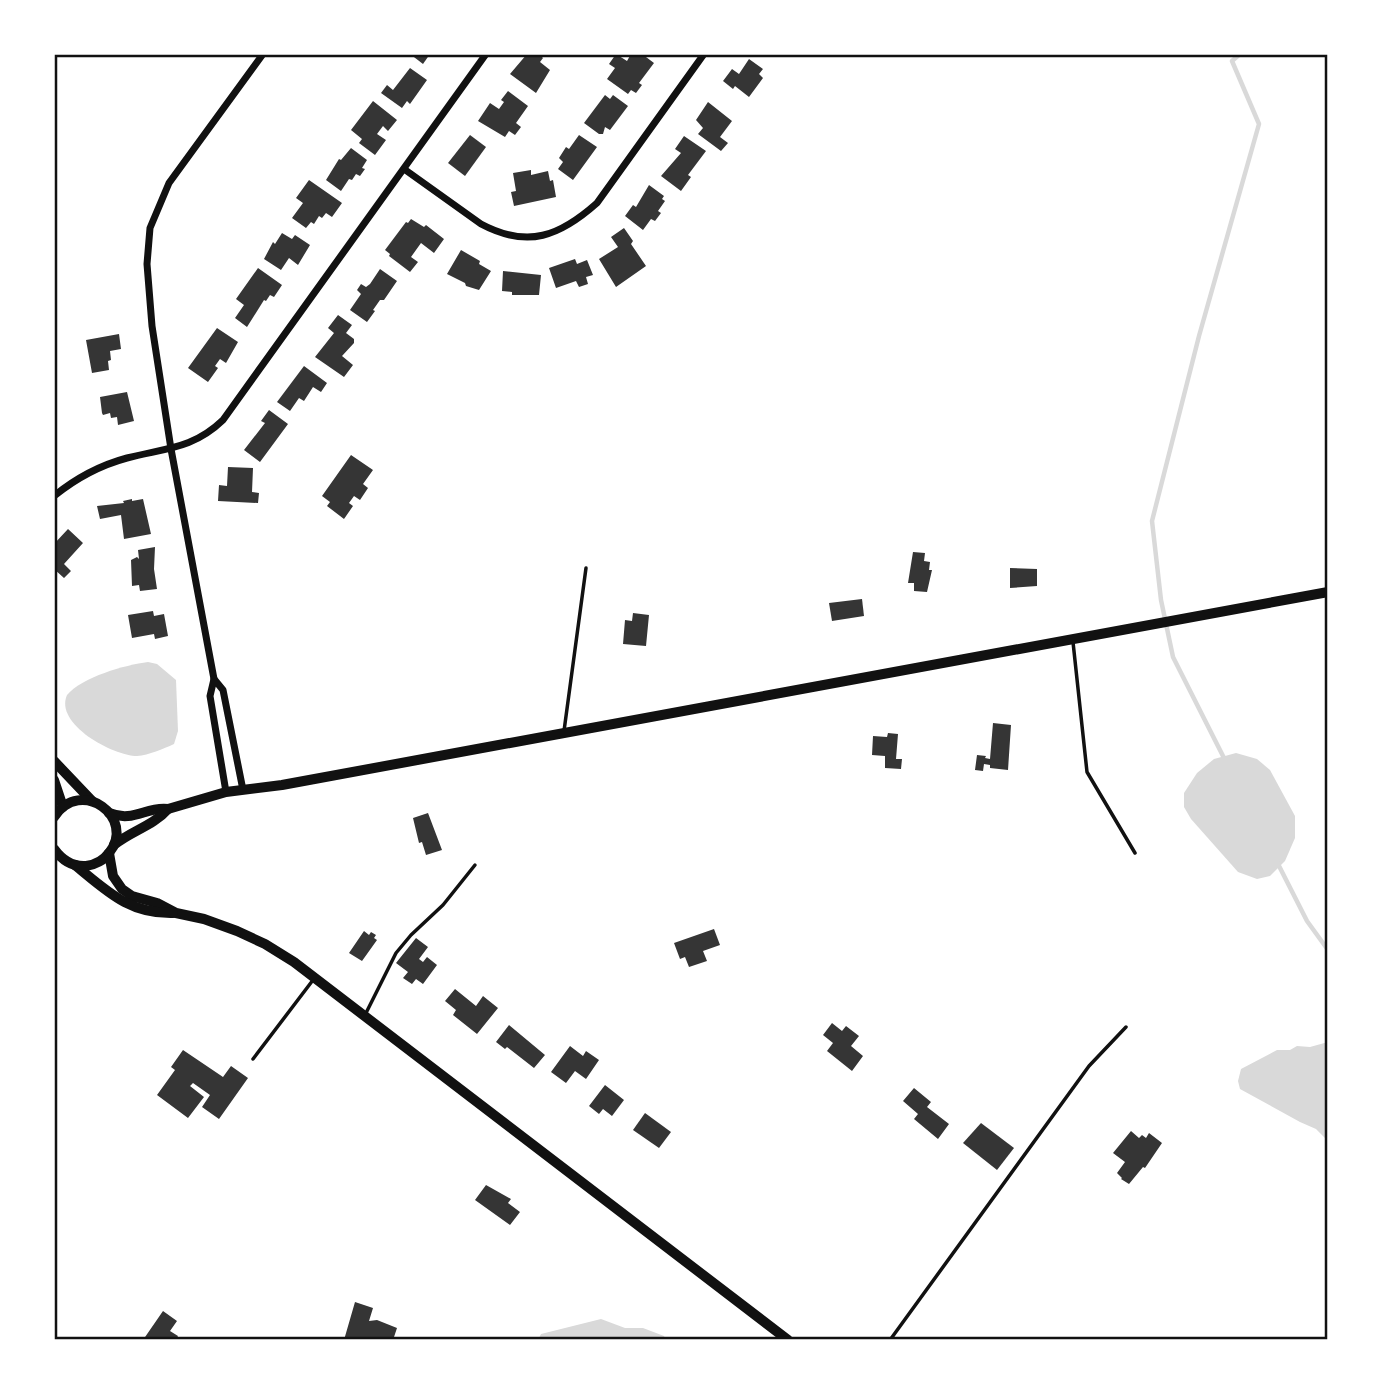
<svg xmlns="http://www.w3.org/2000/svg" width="1382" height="1394" viewBox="0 0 1382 1394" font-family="'Nunito Sans',sans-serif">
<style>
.water{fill:#d9d9d9}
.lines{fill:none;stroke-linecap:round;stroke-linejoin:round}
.stream{stroke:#d9d9d9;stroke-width:4.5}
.building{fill:#353535}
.service{stroke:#111;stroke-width:3.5}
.minor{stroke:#111;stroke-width:7}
.secondary{stroke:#111;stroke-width:10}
.neatline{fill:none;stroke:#111;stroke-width:2.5}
</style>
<rect width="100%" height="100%" fill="#fff"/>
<g class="water">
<path d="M148 662 157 664 176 680 178 731 174 744C163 749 149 755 137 756 113 756 54 724 67 695 82 677 125 665 148 662Z"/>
<path d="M1236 753 1257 759 1270 770 1295 816V838L1285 861 1270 876 1257 879 1238 872 1191 819 1184 807V793L1197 773 1214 759Z"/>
<path d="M1328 1042V1141L1316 1129 1300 1122 1240 1089 1238 1081 1241 1069 1277 1050H1290L1297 1046 1310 1047Z"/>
<path d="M601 1319 625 1328H643L664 1336 666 1340H538L541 1334Z"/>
</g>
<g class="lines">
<g class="stream">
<path d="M1225 760 1173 657 1161 600 1152 521 1199 336 1259 124 1232 61 1240 54"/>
<path d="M1277 862 1307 921 1328 950"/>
</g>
</g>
<g class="building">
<path d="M410 54H430L423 64Z"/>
<path d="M527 54H539L543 58 540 62 550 70 536 93 510 74Z"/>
<path d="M616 54 627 61 631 54H642L654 63 639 83 642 85 636 93 631 90 628 94 607 79 615 68 609 64Z"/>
<path d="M749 59 763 69 759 74 763 78 749 97 735 86 733 89 723 81 732 69 739 74Z"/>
<path d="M410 68 427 80 410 104 407 101 402 108 381 93 387 85 393 90Z"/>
<path d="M508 91 528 106 516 123 521 127 515 135 509 131 505 137 478 121 490 103 499 109 504 102 501 100Z"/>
<path d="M605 95 610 99 613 95 628 106 610 130 605 127 603 134H599L584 123Z"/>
<path d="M373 101 397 120 388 131 383 126 377 134 386 140 375 155 359 143 362 139 351 130Z"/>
<path d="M708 102 732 121 720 137 728 143 721 151 698 134 703 128 696 120Z"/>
<path d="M470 135 486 147 465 176 448 163Z"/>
<path d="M579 135 597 147 573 180 558 169 563 162 559 158 566 147 569 149Z"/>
<path d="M684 136 706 151 688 175 691 177 681 191 661 176 681 153 675 149Z"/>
<path d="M351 148 367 160 362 168 365 169 360 176 356 174 352 180 349 179 341 191 326 180 339 159 341 160Z"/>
<path d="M531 170V175L548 171 550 181 553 180 556 197 514 206 511 192 516 191 513 173Z"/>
<path d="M309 180 342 203 332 217 326 213 322 218 319 216 314 224 311 222 306 228 292 218 303 203 296 198Z"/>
<path d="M649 185 664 196 662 199 665 201 658 211 661 213 655 221 651 219 643 230 625 216 633 205 636 207Z"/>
<path d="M411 219 424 227 426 225 444 239 434 253 421 243 411 257 418 262 410 272 389 256 390 254 385 250 406 222 408 223Z"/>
<path d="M624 228 633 241 631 244 646 266 616 287 599 259 618 247 611 237Z"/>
<path d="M282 233 292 239 295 235 310 245 298 265 289 258 281 270 264 259 273 242 275 244Z"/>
<path d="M461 250 480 261 479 264 491 271 479 290 466 286 465 283 447 274Z"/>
<path d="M575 259 577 264 587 260 593 275 586 277 588 284 579 287 576 281 556 288 549 268Z"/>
<path d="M258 268 282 285 274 297 270 295 266 301 264 300 247 327 235 318 244 305 236 299Z"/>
<path d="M380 269 397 281 384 300H380L373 310 375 311 367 322 350 310 361 294 357 290 361 284 366 287 370 284Z"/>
<path d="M503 271 541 275 539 295H512V292L502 291Z"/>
<path d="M338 315 352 325 346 333 354 339V343L342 356 353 365 344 377 315 357 334 333 328 328Z"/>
<path d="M217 328 238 342 226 363 220 359 215 366 218 368 208 382 188 368Z"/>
<path d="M119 334 121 349 110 351 111 360 108 361 109 370 92 373 86 340Z"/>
<path d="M304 366 327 383 321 392 313 387 304 401 299 398 290 411 277 402Z"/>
<path d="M127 392 134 421 118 425 117 417 111 418 110 413 103 415 102 413 100 397Z"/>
<path d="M269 410 288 424 260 462 244 450 265 423 261 421Z"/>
<path d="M351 455 373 470 363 484 368 488 360 500 354 496 349 503 353 506 344 519 327 506 330 502 322 496Z"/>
<path d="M228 467 253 468 252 492 259 493 258 503 218 501 219 485 227 486Z"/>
<path d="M132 499V501L143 499 151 534 124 539 121 515 100 519 97 506 124 503 123 501Z"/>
<path d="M68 529 83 543 64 564 71 571 64 578 54 569V544Z"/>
<path d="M155 547 154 569 157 589 140 591 139 585 132 586 131 560 137 557 139 559 138 550Z"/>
<path d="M913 552 925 553 924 561 930 562 929 570H932L927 592 914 591V583H908Z"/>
<path d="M1010 568 1037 569V586L1010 588Z"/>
<path d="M862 599 864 616 832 621 829 603Z"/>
<path d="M153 611 154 616 164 614 168 636 155 639 154 634 132 638 128 615Z"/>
<path d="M633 613 649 615 646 646 623 644 625 620 632 621Z"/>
<path d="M993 723 1011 725 1008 770 990 768V765L984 764 983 771 975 770 977 755 986 756 985 758 990 759Z"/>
<path d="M888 733 898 734 896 759H902L901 769 885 768V756L872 755 873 736 887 737Z"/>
<path d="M428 813 442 850 426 855 422 842 419 843 413 818Z"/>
<path d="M714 929 720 945 703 951 707 961 689 967 685 957 680 959 674 943Z"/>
<path d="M364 931 369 935 371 932 376 935 374 938 377 940 362 961 349 953Z"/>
<path d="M416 938 428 947 419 959 423 962 427 957 437 965 423 984 416 979 412 984 403 978 408 972 396 963Z"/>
<path d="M455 989 476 1006 483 996 498 1008 477 1034 453 1015 456 1010 445 1001Z"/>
<path d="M832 1023 842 1031 846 1026 859 1036 851 1046 863 1056 852 1071 827 1051 833 1043 823 1035Z"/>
<path d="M509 1025 545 1055 534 1068 507 1047 505 1049 496 1042Z"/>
<path d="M570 1046 583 1056 586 1051 599 1060 586 1079 575 1071 566 1083 551 1072Z"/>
<path d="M183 1050 223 1077 231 1066 248 1078 219 1119 202 1107 210 1095 193 1083 190 1086 204 1097 188 1118 157 1095 175 1070 171 1067Z"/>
<path d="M605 1085 624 1100 612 1116 603 1109 599 1114 589 1106Z"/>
<path d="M914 1088 931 1102 927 1107 949 1124 938 1139 914 1119 918 1114 903 1101Z"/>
<path d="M645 1113 671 1132 659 1148 633 1130Z"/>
<path d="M981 1123 1014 1148 997 1170 963 1143Z"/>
<path d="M1131 1131 1139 1138 1142 1135 1146 1138 1149 1133 1162 1143 1145 1168 1143 1167 1129 1184 1121 1179 1122 1178 1117 1173 1125 1162 1113 1153Z"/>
<path d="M486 1185 511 1199 508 1203 520 1212 510 1225 475 1200Z"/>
<path d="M355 1302 373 1308 369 1321 377 1320 397 1328 393 1340H344Z"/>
<path d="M163 1311 177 1321 170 1331 178 1336 176 1340H143Z"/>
</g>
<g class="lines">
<g class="service">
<path d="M1073 642 1087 772 1135 853"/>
<path d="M564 731 586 568"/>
<path d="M365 1015 396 953 411 935 443 905 475 865"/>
<path d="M253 1059 313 980"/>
<path d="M890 1340 1089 1066 1126 1027"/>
</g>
<g class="minor">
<path d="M404 169 481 224C528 249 560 236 597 203L704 54"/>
<path d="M54 496C75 479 101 465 127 458 165 448 193 449 223 420L486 54"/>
<path d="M214 679 171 449 152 326 147 264 150 228 169 183 263 54"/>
<path d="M226 792 210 696 214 679 223 690 243 790"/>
</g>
<g class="secondary">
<path d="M54 761 92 801"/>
<path d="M54 780 63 807"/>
<path d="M109 813C134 823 146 806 168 809L226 792 282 785 1328 592"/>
<path d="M54 817C81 776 137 818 109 853 104 860 95 865 86 866 72 867 62 860 54 849"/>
<path d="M114 845C131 831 153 826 168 809"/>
<path d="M109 853 113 876 122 889 132 896 157 903 176 913 204 919 237 931 265 944 294 962 788 1340"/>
<path d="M75 865C107 891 129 914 173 913"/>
</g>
</g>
<rect width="1382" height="1394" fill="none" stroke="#ffffff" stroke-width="112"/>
<rect x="56" y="56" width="1270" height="1282" class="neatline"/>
</svg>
